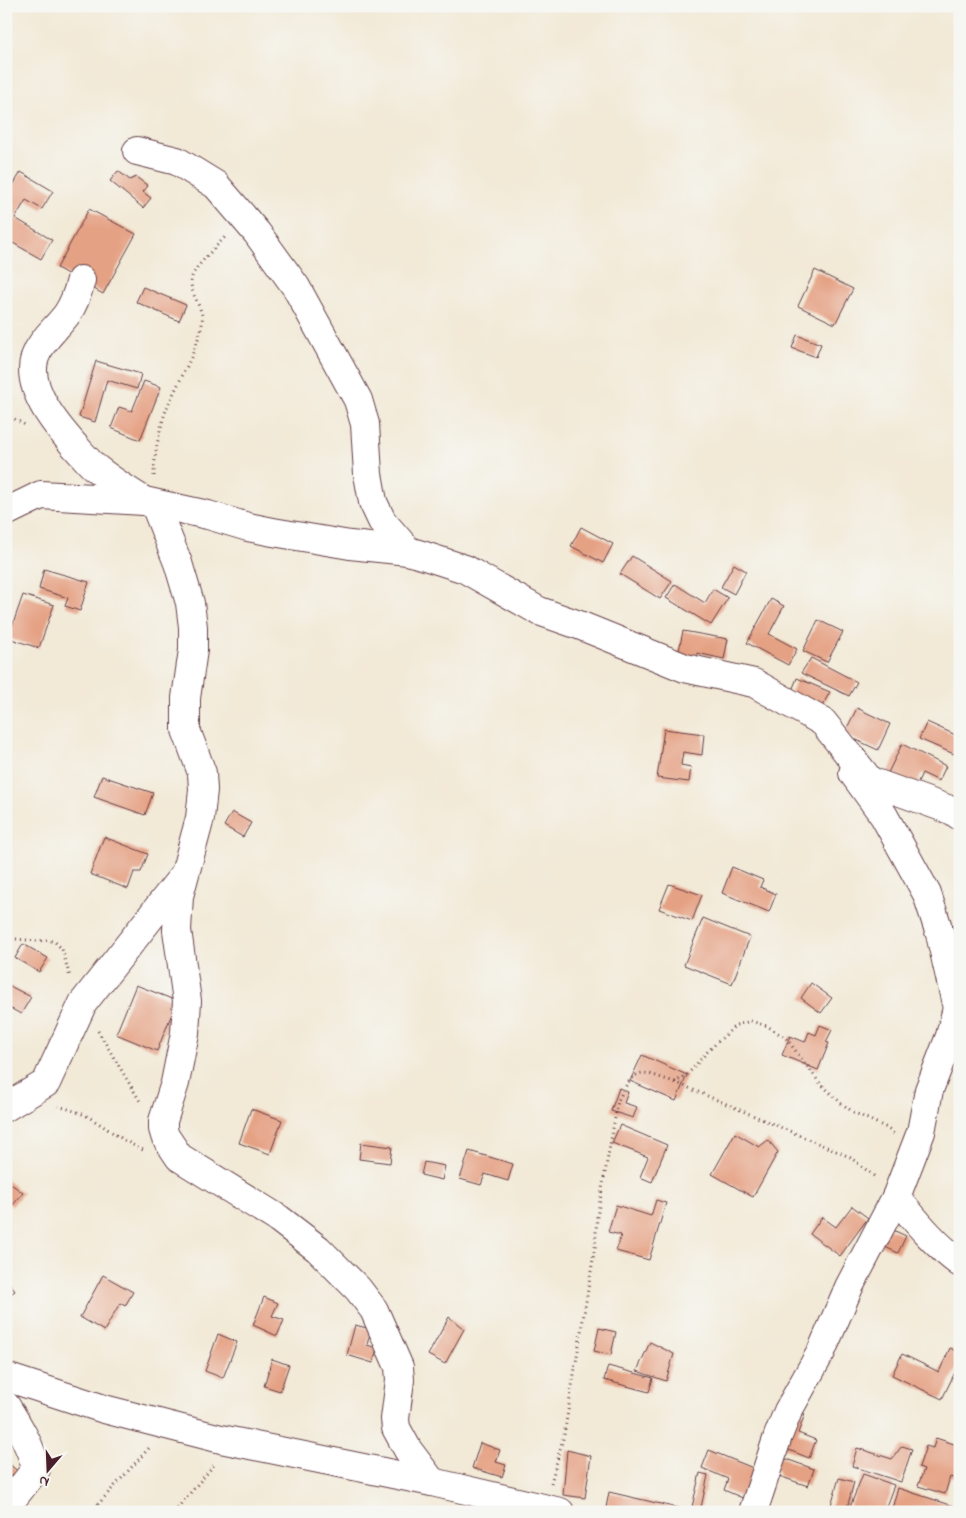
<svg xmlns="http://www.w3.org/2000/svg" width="966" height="1518" viewBox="0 0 966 1518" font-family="'Indie Flower',sans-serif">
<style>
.building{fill:#e5a184}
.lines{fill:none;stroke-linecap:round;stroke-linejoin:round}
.minor-casing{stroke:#633d45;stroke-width:30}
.path{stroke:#633d45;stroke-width:3;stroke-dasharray:1 4;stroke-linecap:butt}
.minor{stroke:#fff;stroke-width:28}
</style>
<rect width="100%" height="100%" fill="#f6f6f2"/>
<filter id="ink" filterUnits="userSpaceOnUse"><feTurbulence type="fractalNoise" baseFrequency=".02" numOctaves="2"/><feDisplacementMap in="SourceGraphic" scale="10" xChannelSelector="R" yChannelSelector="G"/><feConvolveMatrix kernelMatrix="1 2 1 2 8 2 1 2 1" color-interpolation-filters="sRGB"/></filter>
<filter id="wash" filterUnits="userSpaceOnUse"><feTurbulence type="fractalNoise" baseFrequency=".0096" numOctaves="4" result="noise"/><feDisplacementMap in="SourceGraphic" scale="20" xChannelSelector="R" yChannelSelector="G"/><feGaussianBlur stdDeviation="1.12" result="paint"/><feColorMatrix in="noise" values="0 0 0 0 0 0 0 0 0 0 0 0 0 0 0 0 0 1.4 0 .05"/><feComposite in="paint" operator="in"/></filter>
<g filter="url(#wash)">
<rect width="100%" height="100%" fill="#f2e9d6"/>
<g id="blocks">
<g class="building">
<path d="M118 171 130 180 136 177 148 186 143 192 151 198 143 208 110 181Z"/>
<path d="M21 172 53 191 42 209 26 200 15 218 52 240 41 259 6 239V197Z"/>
<path d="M89 209 136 234 103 294 57 268Z"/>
<path d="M815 270 853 289 835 324 798 306Z"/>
<path d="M143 287 186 305 179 321 136 302Z"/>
<path d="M797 335 821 344 816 357 792 348Z"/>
<path d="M96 361 141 374 137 389 107 380 95 422 79 417Z"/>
<path d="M144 381 161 387 140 440 111 428 119 407 132 411Z"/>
<path d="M581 527 613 544 603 563 571 546Z"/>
<path d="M632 556 672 581 660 599 620 574Z"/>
<path d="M734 564 746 571 734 594 721 587Z"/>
<path d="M44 569 89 582 80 611 65 606 68 598 39 589Z"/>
<path d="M675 584 705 603 713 589 728 598 711 625 666 598Z"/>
<path d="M23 595 54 605 39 648 8 638Z"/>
<path d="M771 599 784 606 769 634 797 649 788 665 747 643Z"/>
<path d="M818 620 843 632 827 662 803 651Z"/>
<path d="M683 631 728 639 724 659 697 653 695 664 677 660Z"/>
<path d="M811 658 857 682 849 696 801 673Z"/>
<path d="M797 678 830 692 822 706 791 693Z"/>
<path d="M857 708 890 724 878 750 844 734Z"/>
<path d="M927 722 960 737V742L954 754 919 739Z"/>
<path d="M664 729 704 734 702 755 683 752 681 765 691 767 689 782 657 778Z"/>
<path d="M902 744 946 766 939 781 922 773 916 786 885 779Z"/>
<path d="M102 776 153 793 145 815 94 797Z"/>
<path d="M232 812 251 823 243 837 224 826Z"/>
<path d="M104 837 148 854 141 872H134L128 889 90 874Z"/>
<path d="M732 867 763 880 760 887 776 894 769 912 722 893Z"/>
<path d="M669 884 702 895 692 921 659 909Z"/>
<path d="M703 918 750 937 732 984 684 965Z"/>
<path d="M23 944 48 958 39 972 15 958Z"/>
<path d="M811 983 832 998 821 1013 801 998Z"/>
<path d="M6 984 31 997 21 1014 6 1006Z"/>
<path d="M136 985 177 1001 157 1051 116 1034Z"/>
<path d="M820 1025 832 1030 826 1042 829 1043 818 1070 782 1055 790 1036 805 1042 809 1032 816 1035Z"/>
<path d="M642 1055 687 1075 676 1101 630 1081Z"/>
<path d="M619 1088 628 1092 624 1103 637 1107 633 1118 611 1111Z"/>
<path d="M251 1109 282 1120 270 1154 239 1143Z"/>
<path d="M620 1125 667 1145 652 1182 640 1177 648 1157 612 1143Z"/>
<path d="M735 1133 759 1147 768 1140 778 1152 753 1197 712 1174Z"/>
<path d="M361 1143 392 1147 390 1163 359 1159Z"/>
<path d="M469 1151 513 1164 508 1181 485 1174 481 1185 460 1179Z"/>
<path d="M424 1162 445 1166 442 1180 421 1175Z"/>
<path d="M6 1180 23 1193 12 1206 6 1201Z"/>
<path d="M656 1200 666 1203 649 1260 616 1251 621 1235 608 1232 616 1205 651 1216Z"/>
<path d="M852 1206 868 1218 840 1256 810 1234 822 1217 836 1227Z"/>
<path d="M878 1223 906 1236 898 1253 881 1245Z"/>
<path d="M103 1275 133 1292 125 1306 120 1303 104 1331 80 1317Z"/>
<path d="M6 1279 15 1291 6 1297Z"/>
<path d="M264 1297 278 1303 272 1316 284 1320 277 1336 253 1325Z"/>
<path d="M449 1317 464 1329 445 1364 428 1355Z"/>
<path d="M355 1325 371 1329 367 1345 377 1348 373 1363 347 1355Z"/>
<path d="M599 1328 616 1332 611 1355 594 1351Z"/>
<path d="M218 1334 237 1342 223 1378 205 1371Z"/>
<path d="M650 1342 674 1354 666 1381 637 1371Z"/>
<path d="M950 1348 960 1353V1362L942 1399 892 1375 902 1354 939 1372Z"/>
<path d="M272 1359 289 1365 280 1391 264 1386Z"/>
<path d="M608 1366 653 1378 649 1392 604 1380Z"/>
<path d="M785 1406 805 1414 798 1433 816 1440 809 1458 771 1443Z"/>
<path d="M936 1438 960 1446V1480L950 1477 945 1494 918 1486 924 1469 919 1467 926 1446 933 1448Z"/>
<path d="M480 1443 500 1450 496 1462 506 1465 502 1477 472 1468Z"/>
<path d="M902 1446 912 1449 901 1482 852 1466 857 1448 892 1459Z"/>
<path d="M567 1450 591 1456 585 1498 563 1495Z"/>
<path d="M709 1450 758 1470 745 1499 724 1490 728 1479 702 1468Z"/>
<path d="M772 1454 814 1469 808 1486 779 1476Z"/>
<path d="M6 1461 23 1476 6 1485Z"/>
<path d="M700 1473 708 1475 700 1512H623L606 1508 609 1492 691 1511Z"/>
<path d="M863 1474 894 1485 884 1512H848Z"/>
<path d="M839 1478 854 1482 846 1512H829Z"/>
<path d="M898 1488 960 1508V1512H913L908 1510V1512H891Z"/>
</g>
</g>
</g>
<g filter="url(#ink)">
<use href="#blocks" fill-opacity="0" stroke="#633d45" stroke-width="1"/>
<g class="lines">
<g class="minor-casing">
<g id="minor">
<path d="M137 151 177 161 216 185 257 233 296 287 358 400 365 424 368 474 373 502 382 521 408 551"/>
<path d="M81 280C78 292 74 304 67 314 56 329 41 340 35 357 24 390 61 431 81 453 86 458 91 465 97 469 112 481 128 491 144 501"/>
<path d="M155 505 178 563 190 603 193 627V650L186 698V730L202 773 203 790 200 818 179 896 177 930 187 1001 185 1033 175 1083 163 1121V1129L165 1136 179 1157 279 1219 318 1249 358 1289 374 1310 399 1367 400 1380 395 1419 396 1428 408 1450 432 1482"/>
<path d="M6 512 41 495 144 501 208 515 248 527 273 532 350 545 408 551 425 556 465 569 539 611 579 625 685 668 754 683 823 722 870 781 953 811 960 816"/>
<path d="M6 1107 46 1083 83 1003 183 876"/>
<path d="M896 1197C916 1221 934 1244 960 1263"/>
<path d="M6 1377 104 1409 221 1439 432 1482 560 1512"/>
<path d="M6 1406C18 1425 31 1446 36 1469L6 1507"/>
<path d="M753 1512 778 1436 788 1411 821 1352 849 1287 896 1197 921 1132 929 1090 950 1036 957 1008 940 934 927 894 884 816 853 773"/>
</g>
</g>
<g class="path">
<path d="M6 414 25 425"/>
<path d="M154 476C154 455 160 425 168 405 180 379 196 353 202 324 205 307 187 293 192 277 195 266 218 245 226 236"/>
<path d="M6 938 37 941 48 940 55 942 62 949 70 977"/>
<path d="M98 1031 141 1103"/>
<path d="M675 1082 850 1157 875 1177"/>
<path d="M58 1106C71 1110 84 1113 95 1121 113 1132 123 1141 143 1150"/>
<path d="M551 1483 564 1435 595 1247 597 1217 618 1101C623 1091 630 1073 644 1073 653 1074 666 1080 675 1082L687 1075 708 1051 736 1025 751 1021 767 1026 786 1038 819 1082 841 1103 853 1112 887 1128 894 1134"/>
<path d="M91 1512 150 1447"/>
<path d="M174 1512 214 1465"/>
</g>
<use href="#minor" class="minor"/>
</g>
</g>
<rect width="966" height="1518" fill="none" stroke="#f6f6f2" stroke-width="25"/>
<g transform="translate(48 1470) rotate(199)" stroke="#f6f6f2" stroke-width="4" paint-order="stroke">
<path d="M0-4L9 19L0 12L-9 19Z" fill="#4a1f2b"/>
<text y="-8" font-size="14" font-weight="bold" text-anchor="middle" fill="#4a1f2b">N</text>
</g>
</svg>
